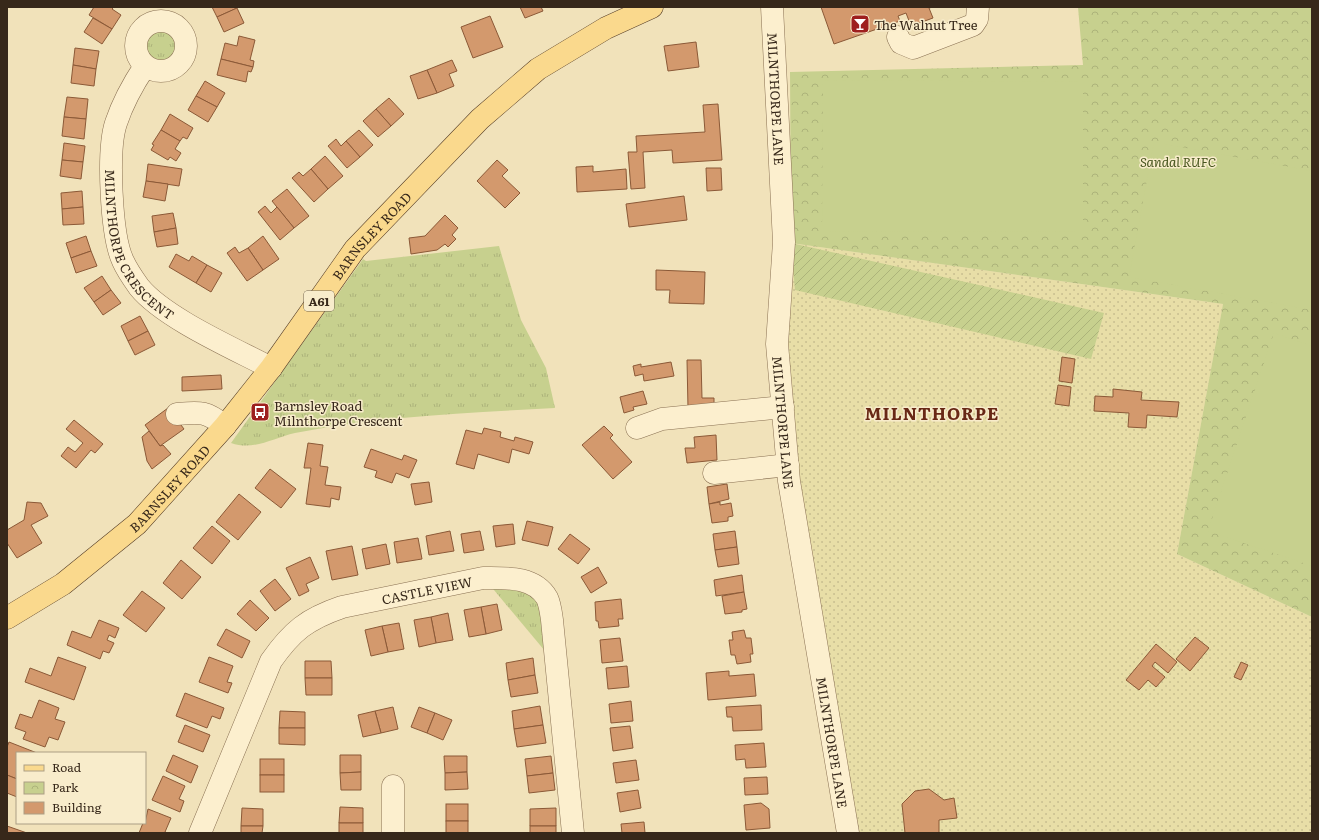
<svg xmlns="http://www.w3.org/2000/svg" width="1319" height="840" viewBox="0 0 1319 840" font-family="Literata,serif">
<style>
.farmland{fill:url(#farmland-dots)}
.grass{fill:url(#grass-tufts)}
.park{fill:url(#park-crowns)}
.garden{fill:url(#garden-furrows)}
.pitch{fill:#c7d08e}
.building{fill:#d3996d;stroke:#8b5937}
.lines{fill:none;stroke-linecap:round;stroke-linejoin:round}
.minor-casing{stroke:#8a7153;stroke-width:23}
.major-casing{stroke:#563e28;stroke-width:23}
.minor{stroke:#fcefce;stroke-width:22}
.major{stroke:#fad98d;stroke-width:22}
.labels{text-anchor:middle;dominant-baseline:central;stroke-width:3;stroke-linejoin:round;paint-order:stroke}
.shield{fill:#f8eccb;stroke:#71634f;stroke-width:1}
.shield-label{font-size:12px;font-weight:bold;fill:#37281a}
.poi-label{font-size:13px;fill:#37281a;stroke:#f8eccb;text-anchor:start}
.street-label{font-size:13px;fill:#37281a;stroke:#f8eccb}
.park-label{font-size:13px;font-style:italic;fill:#47551e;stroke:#f8eccb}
.district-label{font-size:17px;font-weight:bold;letter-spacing:1px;fill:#682815;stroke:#f8eccb}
</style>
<defs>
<pattern id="farmland-dots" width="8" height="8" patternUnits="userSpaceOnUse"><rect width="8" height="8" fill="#e8dea7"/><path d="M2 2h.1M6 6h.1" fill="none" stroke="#c8be8f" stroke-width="1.8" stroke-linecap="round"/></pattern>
<pattern id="grass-tufts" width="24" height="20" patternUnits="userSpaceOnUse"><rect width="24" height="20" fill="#c7d08e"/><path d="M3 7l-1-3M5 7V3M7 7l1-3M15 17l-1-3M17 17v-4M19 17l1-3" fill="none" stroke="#acb37a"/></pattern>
<pattern id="park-crowns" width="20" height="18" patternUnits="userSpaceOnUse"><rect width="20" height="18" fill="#c7d08e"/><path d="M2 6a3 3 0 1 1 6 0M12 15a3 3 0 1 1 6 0" fill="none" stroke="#acb37a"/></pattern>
<pattern id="garden-furrows" width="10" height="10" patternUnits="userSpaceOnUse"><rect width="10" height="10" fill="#c7d08e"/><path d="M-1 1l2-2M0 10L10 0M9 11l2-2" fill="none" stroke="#acb37a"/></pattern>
</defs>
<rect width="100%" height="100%" fill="#f1e2ba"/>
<path class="farmland" d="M784 242 1223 304 1177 554 1312 617V833H848L789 481Z"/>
<g class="grass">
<circle cx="161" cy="46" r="25"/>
<path d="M499 246 521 320 546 368 555 408C468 413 381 416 295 433 273 438 254 451 231 443L363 259 366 261Z"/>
<path d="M484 578 537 586 555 663Z"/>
</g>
<path class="park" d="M1078 7H1312V617L1177 554 1223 304 791 243 790 72 1083 65Z"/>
<path class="garden" d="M791 243 1104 313 1091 359 795 290Z"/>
<g class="pitch">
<path d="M823 80 1083 82V232L822 231Z"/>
<path d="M1154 142 1312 171V310L1129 277Z"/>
<path d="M1274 333 1312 346V566L1208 531Z"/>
</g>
<g class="building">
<path d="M94 7H114L112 9 121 15 112 29 89 15Z"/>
<path d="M212 7H236L237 8 217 17Z"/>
<path d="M520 7H541L543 11 525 18Z"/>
<path d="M821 7H933L929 8 933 18 911 26 906 13 898 16 900 21 834 44Z"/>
<path d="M237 8 244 23 224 32 217 17Z"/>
<path d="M490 16 503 47 473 58 461 27Z"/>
<path d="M93 18 112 29 102 44 84 32Z"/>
<path d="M239 36 255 40 250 60 254 61 253 67 221 59 225 43 237 46Z"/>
<path d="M696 42 699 67 668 71 664 46Z"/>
<path d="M75 48 99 51 96 69 73 65Z"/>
<path d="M221 59 253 67 251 72 248 71 246 82 217 75Z"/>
<path d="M452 60 457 71 449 74 454 86 437 93 427 70Z"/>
<path d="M73 65 96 69 94 86 71 83Z"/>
<path d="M427 70 437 93 418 99 410 76Z"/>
<path d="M205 81 225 93 217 107 196 96Z"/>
<path d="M196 96 217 107 208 122 188 110Z"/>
<path d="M67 97 88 99 86 119 64 117Z"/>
<path d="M389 98 404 114 391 126 376 109Z"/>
<path d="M718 104 722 160 673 163 672 150 643 152 645 188 631 189 628 152H637L636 136 705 132 703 105Z"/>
<path d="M376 109 391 126 378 137 363 121Z"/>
<path d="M170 114 193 128 187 139 183 137 180 141 161 130Z"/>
<path d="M64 117 86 119 84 139 62 136Z"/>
<path d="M161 130 180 141 175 149 181 153 176 161 170 157 168 160 151 150 154 145 152 144Z"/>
<path d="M359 130 373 145 360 157 346 141Z"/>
<path d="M336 139 341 146 346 141 360 157 347 168 328 146Z"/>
<path d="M64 143 85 146 83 162 62 160Z"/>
<path d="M325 156 343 176 328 189 311 169Z"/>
<path d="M62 160 83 162 81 179 60 176Z"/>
<path d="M497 160 508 170 502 176 520 193 505 208 477 181Z"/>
<path d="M148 164 182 169 179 186 146 181Z"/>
<path d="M593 166V172L626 169 627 189 577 192 576 167Z"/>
<path d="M706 168H721L722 190 707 191Z"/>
<path d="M311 169 328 189 314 202 292 178 299 172 303 176Z"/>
<path d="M146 181 168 184 165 201 143 197Z"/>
<path d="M287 189 309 216 294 228 272 201Z"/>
<path d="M82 191 83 207 62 209 61 193Z"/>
<path d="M684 196 687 220 629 227 626 204Z"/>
<path d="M265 206 271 213 277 207 294 228 280 240 258 212Z"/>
<path d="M83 207 84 224 63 225 62 209Z"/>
<path d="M173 213 176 228 154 232 152 216Z"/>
<path d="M445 215 458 228 452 235 456 239 448 247 445 244 437 250 411 254 409 238 425 236Z"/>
<path d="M176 228 178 244 157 247 154 232Z"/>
<path d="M86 236 91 251 71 258 66 243Z"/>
<path d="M263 236 279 259 263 270 248 248Z"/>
<path d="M235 247 239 253 248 248 263 270 247 281 227 253Z"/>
<path d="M91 251 97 266 76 273 71 258Z"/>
<path d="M176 254 189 261 192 256 207 265 196 283 169 267Z"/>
<path d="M207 265 222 273 211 292 196 283Z"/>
<path d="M656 270 705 272 704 304 669 303 670 290H656Z"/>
<path d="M102 276 111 290 94 302 84 288Z"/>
<path d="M111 290 121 303 103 315 94 302Z"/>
<path d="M140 316 148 331 128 341 121 326Z"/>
<path d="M148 331 155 345 135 355 128 341Z"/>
<path d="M1062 357 1075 359 1072 383 1059 381Z"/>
<path d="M687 360H701L702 398H714V408H688Z"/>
<path d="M671 362 674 376 644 381 643 374 635 376 633 366 641 364V367Z"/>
<path d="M221 375 222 389 182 391V377Z"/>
<path d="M1058 385 1071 387 1069 406 1055 404Z"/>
<path d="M1113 389 1142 392 1141 400 1179 402 1177 417 1147 415 1146 428 1128 427 1129 413 1094 411 1095 396 1113 397Z"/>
<path d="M643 391 647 404 633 407 634 410 624 413 620 397Z"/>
<path d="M168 408 184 429 160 446 145 425Z"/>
<path d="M74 420 103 444 95 453 91 450 76 468 61 456 68 447 75 452 83 443 66 429Z"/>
<path d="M604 426 613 435 610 438 632 462 613 479 582 445Z"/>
<path d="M484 428 501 432 500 437 514 441 515 437 533 442 529 454 512 449 509 463 478 454 474 469 456 464 466 430 482 434Z"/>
<path d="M149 431 160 446 163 445 171 454 152 469 147 461 142 437Z"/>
<path d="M716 435 717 460 687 463 685 448H695L694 437Z"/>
<path d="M308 443 323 445 320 466 328 467 325 485 341 487 339 500 331 498 330 507 306 504 311 468H304Z"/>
<path d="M371 449 402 460 404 455 417 460 409 478 396 473 392 483 375 477 377 471 364 467Z"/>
<path d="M270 469 296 489 281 508 255 488Z"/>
<path d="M429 482 432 502 415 505 411 484Z"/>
<path d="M727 484 729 499 709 504 707 487Z"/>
<path d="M239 494 261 512 238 540 216 522Z"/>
<path d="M27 502 41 503 48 516 31 525 42 543 17 558 7 543V530L24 520Z"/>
<path d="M720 502V505L731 503 733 516 728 517V521L712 523 709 504Z"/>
<path d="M527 521 553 527 548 546 522 540Z"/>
<path d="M513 524 515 544 496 547 493 526Z"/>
<path d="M212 526 230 541 212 564 193 548Z"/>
<path d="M450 531 454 551 429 555 426 536Z"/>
<path d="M480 531 484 550 464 553 461 534Z"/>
<path d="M735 531 737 547 715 550 713 534Z"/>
<path d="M570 534 590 549 578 564 558 549Z"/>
<path d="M418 538 422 559 397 563 394 542Z"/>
<path d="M386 544 390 564 366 569 362 549Z"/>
<path d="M352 546 358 575 332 580 326 551Z"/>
<path d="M737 547 739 564 718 567 715 550Z"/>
<path d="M310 557 319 578 306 584 309 591 299 596 286 568Z"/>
<path d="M181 560 201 577 182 599 163 583Z"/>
<path d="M598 567 607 583 591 593 581 577Z"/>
<path d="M742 575 744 592 716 596 714 580Z"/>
<path d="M275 579 291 599 275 611 260 591Z"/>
<path d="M142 591 165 608 146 632 123 615Z"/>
<path d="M744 592 747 609 742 610V612L725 614 722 596Z"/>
<path d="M621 599 623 619H618L619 626 599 628 598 621H596L595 602Z"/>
<path d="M250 600 269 618 256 631 237 614Z"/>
<path d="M497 604 502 630 486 634 481 607Z"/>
<path d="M481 607 486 634 469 637 464 610Z"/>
<path d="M448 613 453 640 436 643 431 617Z"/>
<path d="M431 617 436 643 419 647 414 620Z"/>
<path d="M99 620 119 628 115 638 109 635 107 640 114 643 109 653 103 651 100 659 67 645 72 631 91 638Z"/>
<path d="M399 623 404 649 388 652 382 626Z"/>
<path d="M382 626 388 652 371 656 365 630Z"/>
<path d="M226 629 250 641 242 658 217 645Z"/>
<path d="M744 630 746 638H751L753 654H750L751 662 737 664 735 655H731L729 640H733L732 632Z"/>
<path d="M1195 637 1209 648 1190 671 1176 659Z"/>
<path d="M620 638 623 661 602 663 600 640Z"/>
<path d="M1156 644 1177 662 1168 673 1155 662 1152 666 1165 677 1156 687 1148 680 1139 690 1126 680Z"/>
<path d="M58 657 86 667 74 700 25 682 30 668 51 676Z"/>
<path d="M209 657 233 666 227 682 232 683 228 693 199 682Z"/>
<path d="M533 658 535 675 508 680 506 663Z"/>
<path d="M305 661H331L332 678H305Z"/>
<path d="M1241 662 1248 665 1241 680 1234 677Z"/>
<path d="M627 666 629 687 608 689 606 668Z"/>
<path d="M729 671V676L754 674 756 696 708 700 706 673Z"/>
<path d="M535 675 538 693 511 697 508 680Z"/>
<path d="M305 678H332V695H306Z"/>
<path d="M185 693 224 708 220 719 212 716 207 728 176 716Z"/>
<path d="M39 700 59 708 55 719 65 722 58 740 49 737 45 747 23 739 26 732 15 728 20 714 32 718Z"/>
<path d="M631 701 633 721 611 723 609 704Z"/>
<path d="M761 705 762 730 733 731 732 717H727L726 707Z"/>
<path d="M540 706 543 725 514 729 512 711Z"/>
<path d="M393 707 398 729 381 733 375 711Z"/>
<path d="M419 707 435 713 427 733 411 727Z"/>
<path d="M280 711 305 712V728H279Z"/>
<path d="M375 711 381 733 363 737 358 715Z"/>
<path d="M435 713 452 720 443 740 427 733Z"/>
<path d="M185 725 210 735 203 752 178 742Z"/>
<path d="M543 725 546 743 517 747 514 729Z"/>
<path d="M630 726 633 748 613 751 610 728Z"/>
<path d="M279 728H305V745L279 744Z"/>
<path d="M9 742 37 753H17V779L7 775V747Z"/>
<path d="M764 743 766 767 746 768 745 759 736 760 735 745Z"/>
<path d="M173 755 198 766 191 783 166 771Z"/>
<path d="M340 755H361V772L340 773Z"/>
<path d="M444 756H467V772L445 773Z"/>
<path d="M551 756 553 773 527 776 525 759Z"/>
<rect x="260" y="759" width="24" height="16"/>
<path d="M636 760 639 780 616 783 613 763Z"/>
<path d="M361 772V790H341L340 773Z"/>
<path d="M467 772 468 789 445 790V773Z"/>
<path d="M553 773 555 790 529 793 527 776Z"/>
<path d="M7 775 17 779V797L7 793Z"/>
<rect x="260" y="775" width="24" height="17"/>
<path d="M163 776 185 786 179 799 184 801 180 812 152 800Z"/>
<path d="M767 777 768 794 745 795 744 778Z"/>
<path d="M929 789 944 800 954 798 957 818 939 820V833H905L902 804 915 791Z"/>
<path d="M638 790 641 808 620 812 617 793Z"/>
<path d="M761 803 769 809 770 828 746 830 744 805Z"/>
<rect x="446" y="804" width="22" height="17"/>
<path d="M340 807 363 808V823H339Z"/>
<path d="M242 808 263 809V826H241Z"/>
<path d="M556 808V826H530V809Z"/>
<path d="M148 809 171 818 165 832 168 833H139L143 823H145Z"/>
<rect x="446" y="821" width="22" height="12"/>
<path d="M644 822 645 833H622L621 824Z"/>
<rect x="339" y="823" width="24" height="10"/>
<path d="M7 826 27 833H7Z"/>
<path d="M241 826H263L262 833H241Z"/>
<rect x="530" y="826" width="26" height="7"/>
</g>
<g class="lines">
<g class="minor-casing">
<g id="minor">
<path id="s1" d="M772 7 784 242 777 344 789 481 848 833"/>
<circle cx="161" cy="46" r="25"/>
<path d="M898 37 901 43 913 48 973 25 977 19 978 7"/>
<path id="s2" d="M145 66C133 84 123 102 116 123 107 150 111 236 123 261 127 270 134 280 139 287 164 318 235 349 271 368"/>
<path d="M177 414C201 412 206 411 225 426"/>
<path d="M637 428 662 419 783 407"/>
<path d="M714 473 788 465"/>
<path id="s3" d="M200 833 271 661C292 631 307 619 342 607L483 578C506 578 534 576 547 598 550 604 551 613 552 620L573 833"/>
<path d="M393 833V786"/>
</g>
</g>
<g class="major-casing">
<g id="major">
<path id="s4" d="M7 618 63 584 137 524 225 426 271 368 355 249 480 119 538 69 606 28 652 7"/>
</g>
</g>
<use href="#minor" class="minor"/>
<use href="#major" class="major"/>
</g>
<defs>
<g id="bar-square" transform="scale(1)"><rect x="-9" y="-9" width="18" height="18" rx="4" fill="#9e1f1e" stroke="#f8eccb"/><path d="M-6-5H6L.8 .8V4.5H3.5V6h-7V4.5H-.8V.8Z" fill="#fff"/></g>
<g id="bus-square" transform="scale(1)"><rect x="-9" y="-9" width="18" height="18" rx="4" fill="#9e1f1e" stroke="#f8eccb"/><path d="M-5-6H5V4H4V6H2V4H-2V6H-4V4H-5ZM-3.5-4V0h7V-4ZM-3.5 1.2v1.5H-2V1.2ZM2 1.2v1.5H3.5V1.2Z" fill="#fff"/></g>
</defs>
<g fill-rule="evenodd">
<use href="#bar-square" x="860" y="24"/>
<use href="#bus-square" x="260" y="412"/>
</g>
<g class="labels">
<rect class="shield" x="304" y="291" width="30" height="20" rx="3"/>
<g class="shield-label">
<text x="319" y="301">A61</text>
</g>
<g class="poi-label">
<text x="874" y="24">The Walnut Tree</text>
<text x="274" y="405">Barnsley Road<tspan x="274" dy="15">Milnthorpe Crescent</tspan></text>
</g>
<g class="street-label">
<text stroke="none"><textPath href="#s1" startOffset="92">MILNTHORPE LANE</textPath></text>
<text stroke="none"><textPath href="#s4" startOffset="533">BARNSLEY ROAD</textPath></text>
<text stroke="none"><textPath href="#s2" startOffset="195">MILNTHORPE CRESCENT</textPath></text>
<text stroke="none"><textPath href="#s1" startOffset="416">MILNTHORPE LANE</textPath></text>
<text stroke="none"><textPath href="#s4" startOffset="209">BARNSLEY ROAD</textPath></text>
<text stroke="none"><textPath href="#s3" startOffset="364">CASTLE VIEW</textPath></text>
<text stroke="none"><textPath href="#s1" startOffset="740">MILNTHORPE LANE</textPath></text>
</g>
<g class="park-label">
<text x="1178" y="161">Sandal RUFC</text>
</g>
<g class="district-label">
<text x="932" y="412">MILNTHORPE</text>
</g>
</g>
<rect width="1319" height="840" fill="none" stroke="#37281a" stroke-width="16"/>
<rect x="16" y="752" width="130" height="72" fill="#f8eccb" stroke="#ab9e84"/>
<rect x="24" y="765" width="20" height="6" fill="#fad98d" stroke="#ab9e84"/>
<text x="52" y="772" font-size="12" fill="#37281a">Road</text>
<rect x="24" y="782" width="20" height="12" fill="url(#park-crowns)" stroke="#ab9e84"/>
<text x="52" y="792" font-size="12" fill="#37281a">Park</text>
<rect x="24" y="802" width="20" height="12" fill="#d3996d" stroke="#ab9e84"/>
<text x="52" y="812" font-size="12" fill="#37281a">Building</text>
</svg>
